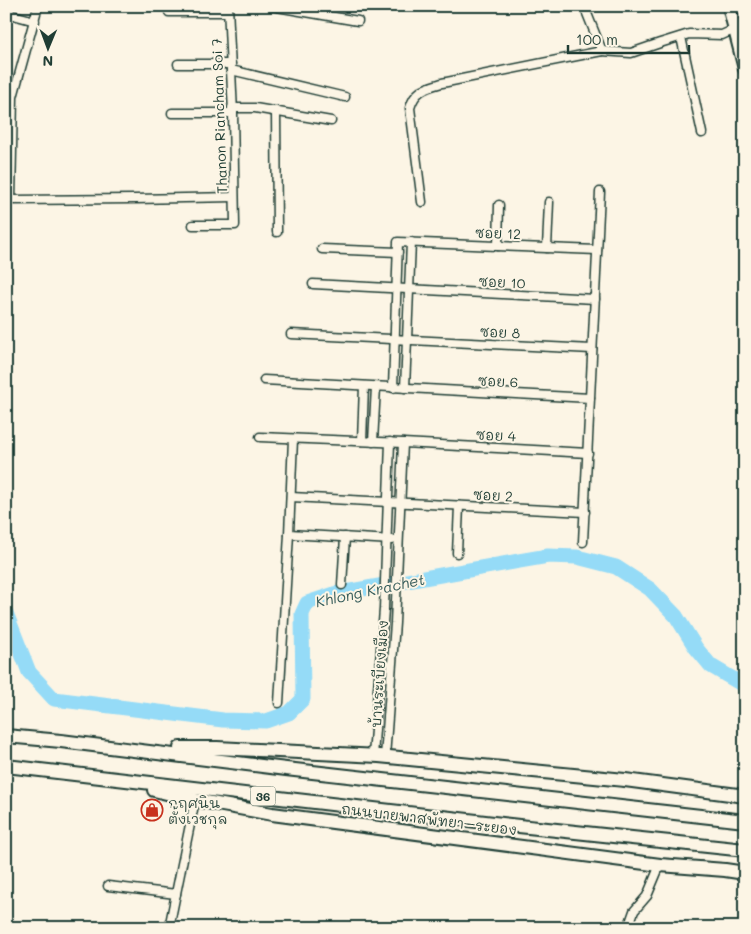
<svg xmlns="http://www.w3.org/2000/svg" width="751" height="934" viewBox="0 0 751 934" font-family="Mali,'Playpen Sans Thai',sans-serif">
<style>
.lines{fill:none;stroke-linecap:round;stroke-linejoin:round}
.river{stroke:#95dbf7;stroke-width:15}
.minor-casing{stroke:#1f3d34;stroke-width:11}
.primary-casing{stroke:#1f3d34;stroke-width:16}
.trunk-casing{stroke:#1f3d34;stroke-width:16}
.minor{stroke:#fcf5e5;stroke-width:8}
.primary{stroke:#fcf5e5;stroke-width:12}
.trunk{stroke:#fcf5e5;stroke-width:12}
.labels{text-anchor:middle;dominant-baseline:central;stroke-width:4;stroke-linejoin:round;paint-order:stroke}
.shield{fill:#fcf5e5;stroke:#617469;stroke-width:1}
.shield-label{font-size:12px;font-weight:bold;fill:#1f3d34}
.street-label{font-size:14px;fill:#1f3d34;stroke:#fcf5e5}
.poi-label{font-size:14px;fill:#1f3d34;stroke:#fcf5e5;text-anchor:start}
.water-label{font-size:15px;font-style:italic;fill:#375d5b;stroke:#fcf5e5}
</style>
<rect width="100%" height="100%" fill="#fcf5e5"/>
<filter id="ink" filterUnits="userSpaceOnUse"><feTurbulence type="fractalNoise" baseFrequency=".02" numOctaves="2"/><feDisplacementMap in="SourceGraphic" scale="10" xChannelSelector="R" yChannelSelector="G"/><feConvolveMatrix kernelMatrix="1 2 1 2 8 2 1 2 1" color-interpolation-filters="sRGB"/></filter>
<g filter="url(#ink)">
<g class="lines">
<path class="river" d="M6 613 29 672 54 699 223 720 266 721 289 713 303 699 302 614 307 603 334 594 519 561 548 556 577 557 616 567 650 589 676 616 696 648 711 666 745 686"/>
<g class="minor-casing">
<g id="minor">
<path d="M38 6 13 97 11 200 135 199 234 197"/>
<path d="M271 6 358 21"/>
<path d="M584 6 602 51 631 53 660 43 689 34 722 35 735 29"/>
<path d="M169 12H228"/>
<path d="M6 13 35 21"/>
<path d="M681 37 702 133"/>
<path d="M178 64H231"/>
<path d="M231 70 345 97"/>
<path d="M232 108H255L331 121"/>
<path d="M276 111 277 232"/>
<path d="M172 113H232"/>
<path d="M422 202 410 108C415 90 425 88 442 83L602 51"/>
<path d="M193 225H235L233 113 228 6"/>
<path d="M498 246 499 205"/>
<path d="M547 248 549 202"/>
<path d="M322 249 398 252"/>
<path d="M313 284 595 299"/>
<path d="M291 334 592 349"/>
<path d="M264 380 590 398"/>
<path d="M393 388 398 242 597 250"/>
<path d="M405 388 411 242"/>
<path d="M260 437 403 443 588 453"/>
<path d="M362 441 364 386"/>
<path d="M373 442 376 387"/>
<path d="M291 497 585 512"/>
<path d="M289 534 392 540"/>
<path d="M583 542 600 192"/>
<path d="M457 553 459 506"/>
<path d="M342 585 345 537"/>
<path d="M279 703 289 534 293 439"/>
<path d="M373 756 384 609 390 442"/>
<path d="M385 757 395 623 403 443"/>
<path d="M108 886 176 894"/>
<path d="M169 928 195 800"/>
<path d="M628 928 634 911 647 896 660 865"/>
</g>
</g>
<g class="primary-casing">
<path id="primary" d="M729 6 745 69"/>
</g>
<g class="trunk-casing">
<g id="trunk">
<path d="M6 736 61 741 286 769 745 821"/>
<path d="M180 748H217L379 756 625 780 745 796"/>
<path d="M6 766 519 826 745 850"/>
<path d="M154 790 200 801 272 814 660 865 725 870 745 873"/>
</g>
</g>
<use href="#minor" class="minor"/>
<use href="#primary" class="primary"/>
<use href="#trunk" class="trunk"/>
</g>
</g>
<defs>
<g id="shop-ring" transform="scale(1.125)"><circle r="9.5" fill="#fcf5e5" stroke="#c8321e" stroke-width="1.5"/><path d="M-5-2.5h2.3a2.7 3.5 0 0 1 5.4 0H5L5.5 6h-11ZM-1.5-2.5h3a1.5 2.3 0 0 0-3 0Z" fill="#c8321e"/></g>
</defs>
<g fill-rule="evenodd">
<use href="#shop-ring" x="152" y="810"/>
</g>
<g class="labels">
<rect class="shield" x="250.5" y="786.5" width="25" height="19" rx="4"/>
<g class="shield-label">
<text x="263" y="796">36</text>
</g>
<g class="street-label">
<text transform="translate(219 116) rotate(-92)">Thanon Riancham Soi 7</text>
<text transform="translate(498 233) rotate(2)">ซอย 12</text>
<text transform="translate(502 282) rotate(3)">ซอย 10</text>
<text transform="translate(500 332) rotate(3)">ซอย 8</text>
<text transform="translate(498 381) rotate(3)">ซอย 6</text>
<text transform="translate(496 435) rotate(3)">ซอย 4</text>
<text transform="translate(493 495) rotate(3)">ซอย 2</text>
<text transform="translate(379 674) rotate(-86)">บ้านระเบียงเมือง</text>
<text transform="translate(429 819) rotate(7)">ถนนบายพาสพัทยา–ระยอง</text>
</g>
<g class="poi-label">
<text x="168" y="802">กฤศนิน<tspan x="168" dy="16">ตั้งเวชกุล</tspan></text>
</g>
<g class="water-label">
<text transform="translate(370 590) rotate(-12)">Khlong Krachet</text>
</g>
</g>
<rect width="751" height="934" fill="none" stroke="#fcf5e5" stroke-width="25"/>
<rect x="12" y="12" width="726" height="909" fill="none" stroke="#1f3d34" stroke-width="2" filter="url(#ink)"/>
<g transform="translate(48 48) rotate(181)" stroke="#fcf5e5" stroke-width="4" paint-order="stroke">
<path d="M0-4L9 19L0 12L-9 19Z" fill="#1f3d34"/>
<text y="-8" font-size="14" font-weight="bold" text-anchor="middle" fill="#1f3d34">N</text>
</g>
<path d="M568 45v8h121v-8" fill="none" stroke="#1f3d34" stroke-width="2.5"/>
<text x="576" y="45" font-size="15" fill="#1f3d34" stroke="#fcf5e5" stroke-width="4" paint-order="stroke">100 m</text>
</svg>
